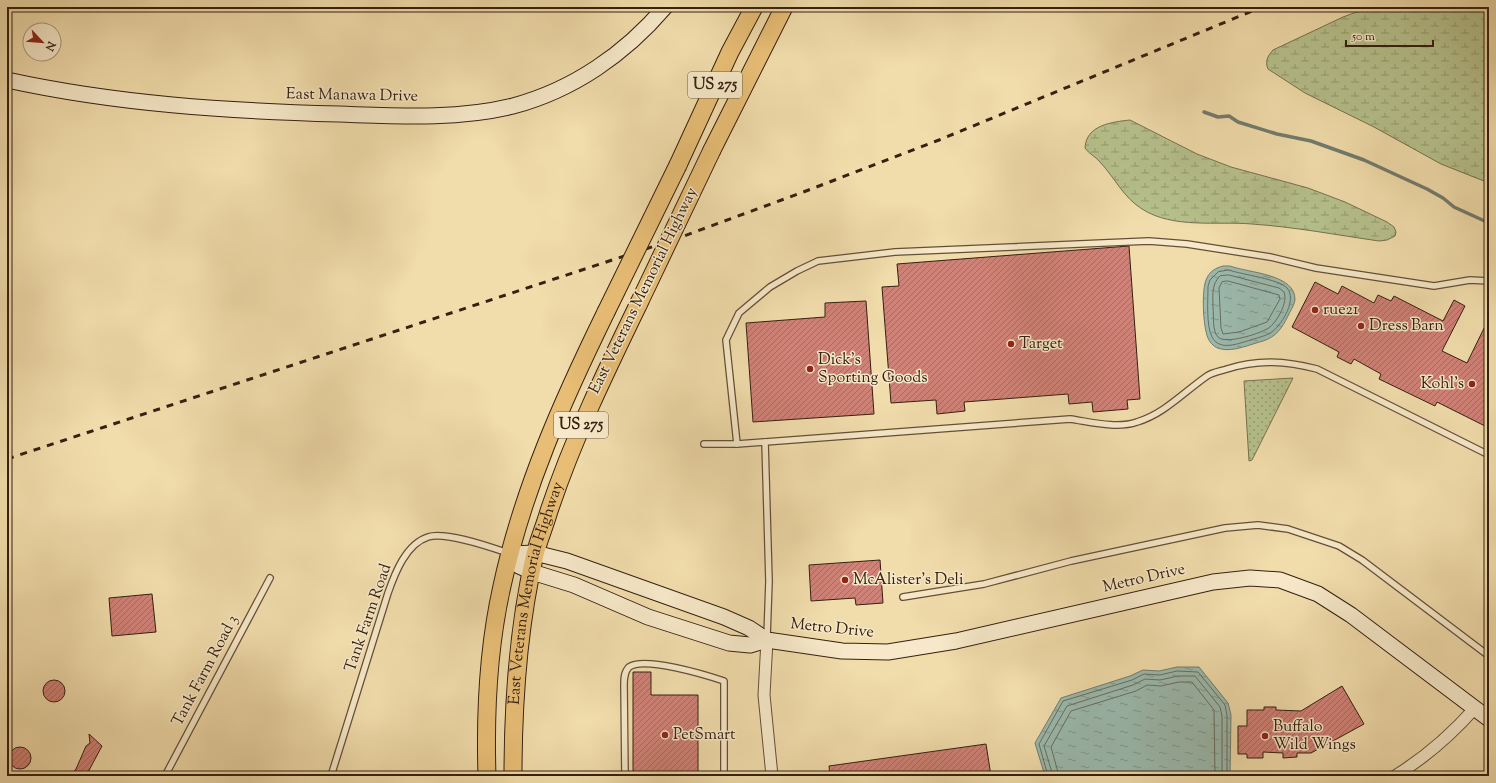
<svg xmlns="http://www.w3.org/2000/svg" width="1496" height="783" viewBox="0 0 1496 783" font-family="'Sorts Mill Goudy',serif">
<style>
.grass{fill:url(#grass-dots);stroke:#76704e}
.wetland{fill:url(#wetland-marsh);stroke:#76704e}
.water{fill:url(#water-ripples);stroke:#727c6f}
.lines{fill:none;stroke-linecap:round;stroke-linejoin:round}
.shore{stroke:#686d60;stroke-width:1}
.stream{stroke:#727c6f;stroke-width:3.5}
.building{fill:url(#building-hatch);stroke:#352011}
.lane-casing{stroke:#644f38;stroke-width:8}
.street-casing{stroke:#644f38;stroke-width:13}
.secondary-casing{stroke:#352011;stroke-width:17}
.primary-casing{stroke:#352011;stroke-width:19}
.lane{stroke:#f6e8c8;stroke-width:5.5}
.street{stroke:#f6e8c8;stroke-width:11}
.secondary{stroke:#f6e8c8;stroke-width:15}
.primary{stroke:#e8be76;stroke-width:17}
.rail{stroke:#352011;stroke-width:3;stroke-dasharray:7 7;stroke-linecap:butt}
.primary-bridge-casing{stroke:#352011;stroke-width:19;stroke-linecap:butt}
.primary-bridge{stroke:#e8be76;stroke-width:17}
.poi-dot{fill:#8f2418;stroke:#f6e8c8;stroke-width:1.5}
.labels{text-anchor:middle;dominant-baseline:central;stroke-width:3;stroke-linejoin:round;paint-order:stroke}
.shield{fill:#f6e8c8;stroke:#6f5c48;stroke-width:1}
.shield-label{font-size:15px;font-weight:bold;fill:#352011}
.street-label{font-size:16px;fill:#352011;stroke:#f6e8c8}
.poi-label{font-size:16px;fill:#352011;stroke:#f6e8c8;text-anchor:start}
</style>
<defs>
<pattern id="grass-dots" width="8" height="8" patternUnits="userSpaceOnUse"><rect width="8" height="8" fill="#b6c18c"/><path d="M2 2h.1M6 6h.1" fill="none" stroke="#959c71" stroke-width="1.8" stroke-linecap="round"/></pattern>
<pattern id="wetland-marsh" width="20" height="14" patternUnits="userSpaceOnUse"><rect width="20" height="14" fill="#b6c18c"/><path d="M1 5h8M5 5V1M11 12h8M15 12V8" fill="none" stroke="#959c71"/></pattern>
<pattern id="water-ripples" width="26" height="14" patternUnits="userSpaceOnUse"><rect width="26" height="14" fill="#9bbaae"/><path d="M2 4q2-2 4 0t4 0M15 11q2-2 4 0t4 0" fill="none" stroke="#7f978c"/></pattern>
<pattern id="building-hatch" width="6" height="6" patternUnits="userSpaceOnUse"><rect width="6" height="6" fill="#cf8277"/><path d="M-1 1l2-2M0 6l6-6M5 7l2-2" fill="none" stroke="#a96a60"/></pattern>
</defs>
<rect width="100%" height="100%" fill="#f1dcab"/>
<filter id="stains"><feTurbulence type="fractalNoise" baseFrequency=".005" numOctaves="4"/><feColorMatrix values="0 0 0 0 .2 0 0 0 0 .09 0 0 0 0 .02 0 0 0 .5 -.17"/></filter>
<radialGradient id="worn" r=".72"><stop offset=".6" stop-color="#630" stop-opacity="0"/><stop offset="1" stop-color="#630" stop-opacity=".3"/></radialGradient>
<path class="grass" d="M1293 378 1252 460 1249 461 1244 381Z"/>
<g class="wetland">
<path d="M1370 7H1489V183L1441 164 1374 127 1305 93 1268 69C1265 61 1267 57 1273 50L1343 17Z"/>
<path d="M1130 120 1197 154 1231 167 1308 188 1345 202 1387 222 1394 227 1396 232 1395 236 1387 240 1379 241C1337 235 1295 227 1252 224 1218 221 1173 229 1142 209 1123 197 1115 178 1100 162 1095 156 1089 154 1085 148 1086 125 1112 122 1130 120Z"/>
</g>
<g class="water">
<path d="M1223 266H1230C1249 273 1296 274 1295 300 1294 306 1290 311 1288 316 1282 328 1276 337 1263 341 1251 344 1234 352 1221 349 1215 348 1210 343 1208 338 1203 327 1201 288 1207 278 1210 271 1216 268 1223 266Z"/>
<path d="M1177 667H1199L1228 703 1231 715 1230 776H1045L1035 743 1061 698 1130 676 1143 670 1159 671Z"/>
</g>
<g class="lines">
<g class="shore">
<path d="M1229 270C1243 275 1279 279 1287 288 1297 299 1283 323 1273 331 1267 336 1259 337 1251 340 1239 343 1220 352 1212 337 1206 326 1208 299 1208 286L1210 280 1218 272Z"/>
<path d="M1229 275 1279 288 1284 292C1288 302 1278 320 1270 327 1263 333 1225 345 1218 337 1212 331 1214 316 1213 308 1213 297 1211 284 1220 276Z"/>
<path d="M1228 281 1279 295 1280 299 1267 322 1239 332 1223 334 1221 328 1219 288 1222 282Z"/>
<path d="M1048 776 1039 744 1063 701 1132 680 1144 674 1160 675 1177 671 1198 672 1225 705 1227 715V776"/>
<path d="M1053 776 1044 746 1067 706 1133 685 1145 679 1160 680 1178 676H1195L1220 707 1222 716V776"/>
<path d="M1059 776 1051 747 1071 711 1136 691 1147 685 1161 686 1179 682H1192L1214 710 1215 776"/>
</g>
<path class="stream" d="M1204 112 1218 117 1229 116 1238 122 1277 134 1311 141 1364 160 1427 189 1443 198 1454 207 1489 223"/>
</g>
<g class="building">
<path d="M1129 246 1140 399 1127 400 1128 409 1093 412 1092 402 1069 404 1068 394 964 402 965 411 937 414 936 400 891 403 882 287 899 286 897 264Z"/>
<path d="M1315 282 1338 294 1342 286 1374 303 1378 295 1391 301 1394 296 1443 321 1454 300 1465 306 1442 351 1467 363 1489 318V428L1437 402 1435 406 1379 379 1381 374 1354 359 1351 364 1337 357 1339 352 1292 327Z"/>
<path d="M866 301 874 414 753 422 746 323 825 317V303Z"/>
<path d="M880 560 883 603 856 605 855 598 811 601 809 565Z"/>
<path d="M152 594 156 632 112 636 109 598Z"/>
<path d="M633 672H651V695H698V775H633Z"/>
<circle cx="54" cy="691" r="11"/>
<path d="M1342 686 1364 724 1311 753H1297V757L1283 758V753L1263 752V758H1247V754H1238V726H1247V710H1264V707H1276V710L1301 711Z"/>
<path d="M89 734 102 746 86 776H70L76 769 86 746 90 743Z"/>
<path d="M986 744 991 776H830L829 766Z"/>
<circle cx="20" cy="758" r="11"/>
</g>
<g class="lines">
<g class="lane-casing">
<g id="lane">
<path d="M765 442 1070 419C1091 422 1117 429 1137 422 1164 414 1184 392 1207 376 1213 372 1221 371 1227 369 1258 359 1286 361 1317 369L1489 455"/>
<path d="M704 444H737"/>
<path d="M903 597 984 584 1071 561 1225 528 1258 525 1288 529 1339 546 1362 560 1489 656"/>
<path d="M767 637 769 581 765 442 737 444 726 340 739 313 770 287 797 271 818 261 895 252 1149 241 1187 244 1270 257 1316 268 1434 286 1470 280 1489 281"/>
<path d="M165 776 270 578"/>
<path d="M331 776 388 593C395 573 406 544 428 537 445 531 490 547 508 553"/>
<path d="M625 776 624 685C624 679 624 672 629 667 644 656 706 675 724 681V776"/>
</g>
</g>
<g class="street-casing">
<g id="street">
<path d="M767 640 764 695 772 776"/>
<path d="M1395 776C1426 757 1451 735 1475 708"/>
</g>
</g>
<g class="secondary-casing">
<g id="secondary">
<path d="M7 80C117 104 227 111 339 114 397 116 456 120 513 106 573 90 625 54 665 7"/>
<path d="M510 554 535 553 567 561 724 617 749 628 767 640 842 651 888 652 956 641 1213 582 1250 578 1280 580 1318 594 1351 615 1489 719"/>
<path d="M510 554 519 566 532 572 574 585 648 617 729 643 750 645 767 640"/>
</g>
</g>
<g class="primary-casing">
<g id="primary">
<path d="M712 150 784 7"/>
<path d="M678 165 730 52 754 7"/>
<path d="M487 776C485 713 488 648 502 586 523 489 563 400 606 312"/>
<path id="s1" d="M513 776C513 701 518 627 535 554 539 539 545 525 549 511 573 439 606 371 639 303"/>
</g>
</g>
<use href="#lane" class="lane"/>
<use href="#street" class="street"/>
<use href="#secondary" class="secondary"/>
<use href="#primary" class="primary"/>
<path class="rail" d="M7 459 673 240 806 191 939 140 1262 7"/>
<g class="primary-bridge-casing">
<g id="primary-bridge">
<path d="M639 303 712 150"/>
<path d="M606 312 678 165"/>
</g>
</g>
<use href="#primary-bridge" class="primary-bridge"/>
</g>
<g class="poi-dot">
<circle cx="1315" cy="310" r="4"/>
<circle cx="1361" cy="326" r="4"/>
<circle cx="1011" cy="344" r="4"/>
<circle cx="810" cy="369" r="4"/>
<circle cx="1472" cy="384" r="4"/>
<circle cx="845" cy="580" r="4"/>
<circle cx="665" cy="735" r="4"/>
<circle cx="1265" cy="736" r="4"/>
</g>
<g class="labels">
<g class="shield">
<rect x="688" y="72" width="54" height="26" rx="3"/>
<rect x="554" y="412" width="54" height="26" rx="3"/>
</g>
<g class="shield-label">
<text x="715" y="85">US 275</text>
<text x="581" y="425">US 275</text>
</g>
<g class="street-label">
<text transform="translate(352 96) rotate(1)">East Manawa Drive</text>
<text transform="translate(644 291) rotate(-64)">East Veterans Memorial Highway</text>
<text transform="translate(1144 579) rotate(-13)">Metro Drive</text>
<text stroke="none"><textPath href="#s1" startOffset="185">East Veterans Memorial Highway</textPath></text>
<text transform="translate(369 618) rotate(-71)">Tank Farm Road</text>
<text transform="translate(832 629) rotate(6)">Metro Drive</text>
<text transform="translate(206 671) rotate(-62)">Tank Farm Road 3</text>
</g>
<g class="poi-label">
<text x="1323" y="310">rue21</text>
<text x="1369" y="326">Dress Barn</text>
<text x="1019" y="344">Target</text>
<text x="818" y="360">Dick's<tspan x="818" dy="18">Sporting Goods</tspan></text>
<text x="1464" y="384" text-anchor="end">Kohl's</text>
<text x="853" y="580">McAlister's Deli</text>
<text x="1273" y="727">Buffalo<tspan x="1273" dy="18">Wild Wings</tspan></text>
<text x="673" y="735">PetSmart</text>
</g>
</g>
<rect width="1496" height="783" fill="none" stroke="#f1dcab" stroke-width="24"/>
<rect x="8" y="8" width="1480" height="767" fill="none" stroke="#352011" stroke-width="2"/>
<rect x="12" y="12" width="1472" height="759" fill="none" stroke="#352011"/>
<g transform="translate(42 42) rotate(116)"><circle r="19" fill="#f6e8c8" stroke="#a9987f"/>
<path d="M0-3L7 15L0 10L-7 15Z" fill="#8f2418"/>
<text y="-6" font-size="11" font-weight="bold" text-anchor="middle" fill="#352011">N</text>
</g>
<path d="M1346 40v6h87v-6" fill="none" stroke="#352011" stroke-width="2"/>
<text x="1352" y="40" font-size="12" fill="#352011" stroke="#f6e8c8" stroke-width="3" paint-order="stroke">50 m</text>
<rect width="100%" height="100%" filter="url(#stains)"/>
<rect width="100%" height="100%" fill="url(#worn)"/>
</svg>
